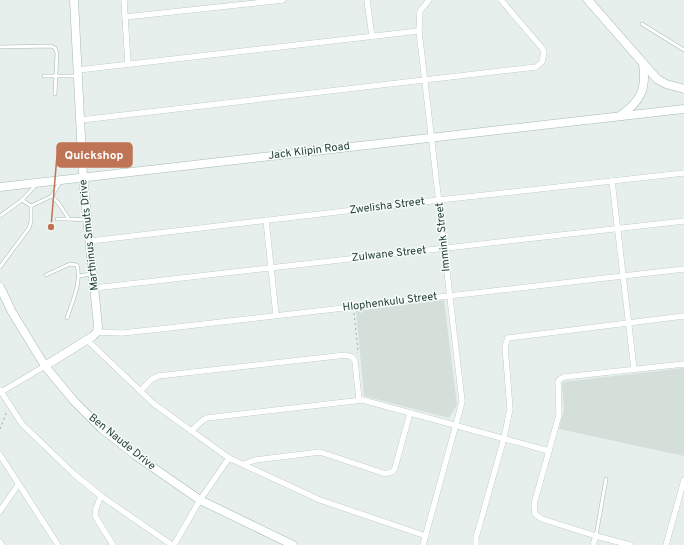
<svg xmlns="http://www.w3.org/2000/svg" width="684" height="545" viewBox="0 0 684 545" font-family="Overpass,sans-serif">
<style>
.built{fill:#d4dfda}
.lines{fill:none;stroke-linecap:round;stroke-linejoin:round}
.lane-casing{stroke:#a8b8b2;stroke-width:4}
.street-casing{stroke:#a8b8b2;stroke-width:6}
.secondary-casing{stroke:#a4bbb3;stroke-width:9}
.path{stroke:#86b3a5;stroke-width:1;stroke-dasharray:2 3;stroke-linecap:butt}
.lane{stroke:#fff;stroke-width:3}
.street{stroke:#fff;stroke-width:5.5}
.secondary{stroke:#fff;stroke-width:8}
.labels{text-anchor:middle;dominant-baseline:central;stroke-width:3;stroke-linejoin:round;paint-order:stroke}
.street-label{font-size:11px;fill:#24423a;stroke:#f7fbf9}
.leader{fill:none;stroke:#c07456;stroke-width:1.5}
.callout-dot{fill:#c07456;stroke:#f7fbf9;stroke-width:1.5}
.callout{fill:#c07456;stroke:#c07456;stroke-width:1.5}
.callout-label{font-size:12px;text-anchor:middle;font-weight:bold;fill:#fff}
</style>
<rect width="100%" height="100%" fill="#e6efeb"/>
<g class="built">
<path d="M444 300 457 405 449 418 364 396 356 311Z"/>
<path d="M684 368V456L559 429 564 409 562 385 563 382Z"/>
</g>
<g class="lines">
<g class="lane-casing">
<g id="lane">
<path d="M642 24 684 50"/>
<path d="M0 47 51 46 55 48 57 53 55 94"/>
<path d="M44 76H77"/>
<path d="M52 196 59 204 69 219 87 220"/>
<path d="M22 200 31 206"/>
<path d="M0 216 22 200 37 184"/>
<path d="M57 219H69"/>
<path d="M0 267 29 228 31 222V206L52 196 60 182"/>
<path d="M46 275 70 264 77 265C82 282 72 302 67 318"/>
<path d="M79 276 91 274"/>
<path d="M596 536 606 479"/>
</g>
</g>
<g class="street-casing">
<g id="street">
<path d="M124 0 128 64"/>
<path d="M367 0 372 37"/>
<path d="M125 17 283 0"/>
<path d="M78 70 419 31"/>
<path d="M81 120 536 67 542 62 544 52 542 48 501 0"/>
<path d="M612 181 634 369"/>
<path d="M266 220 276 315"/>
<path d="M90 241 439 200 684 173"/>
<path d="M94 288 684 221"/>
<path d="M97 332 122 333 169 328 684 269"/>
<path d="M87 340 154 404 229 458 320 500 426 536"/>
<path d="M0 390 22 424 74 474 101 496 172 545"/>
<path d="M140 391 152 379 158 376 346 355 352 357 355 361 359 400"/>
<path d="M1 392 45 366"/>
<path d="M191 431 203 420 207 418 363 400 549 451"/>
<path d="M0 455 58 545"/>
<path d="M244 464 255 460 320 452 383 473C389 474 393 473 395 468L410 413"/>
<path d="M101 496 96 508 95 516 113 545"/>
<path d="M0 511 18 485"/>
<path d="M0 542 2 545"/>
<path d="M174 545 200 500 229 458"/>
<path d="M423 545 461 406 462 401 419 31 420 11 429 0"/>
<path d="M476 545V538L504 438 510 409 505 346 508 338 684 316"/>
<path d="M593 545 596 536"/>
<path d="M630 545 596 536 542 519 535 514 534 504 559 415 558 382 560 379 564 377 684 364"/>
<path d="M666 545 684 480"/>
</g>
</g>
<g class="secondary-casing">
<g id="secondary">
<path d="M588 0 657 79 666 84 684 89"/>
<path d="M620 116C641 101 647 89 643 63"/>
<path d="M0 187 684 109"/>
<path d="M0 287 12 312 45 366 74 401 101 428 135 455 200 500 293 545"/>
<path d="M45 366 93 336 97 332 98 326 83 177 74 0"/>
</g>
</g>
<g class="path">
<path d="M354 313 358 351 357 353"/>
<path d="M0 429 7 411"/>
</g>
<use href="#lane" class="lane"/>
<use href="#street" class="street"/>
<use href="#secondary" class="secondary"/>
</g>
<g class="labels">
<g class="street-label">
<text transform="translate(309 151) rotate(-7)">Jack Klipin Road</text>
<text transform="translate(387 206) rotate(-7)">Zwelisha Street</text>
<text transform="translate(89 235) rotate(-96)">Marthinus Smuts Drive</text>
<text transform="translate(443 237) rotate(-96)">Immink Street</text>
<text transform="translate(389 254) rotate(-6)">Zulwane Street</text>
<text transform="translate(390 302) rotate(-7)">Hlophenkulu Street</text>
<text transform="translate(122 442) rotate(39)">Ben Naude Drive</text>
</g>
</g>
<path class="leader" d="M51 227L57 155"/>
<circle class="callout-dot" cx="51" cy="227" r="4"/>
<rect class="callout" x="57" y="143" width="75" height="24" rx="4"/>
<g class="callout-label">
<text x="94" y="159">Quickshop</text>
</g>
</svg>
